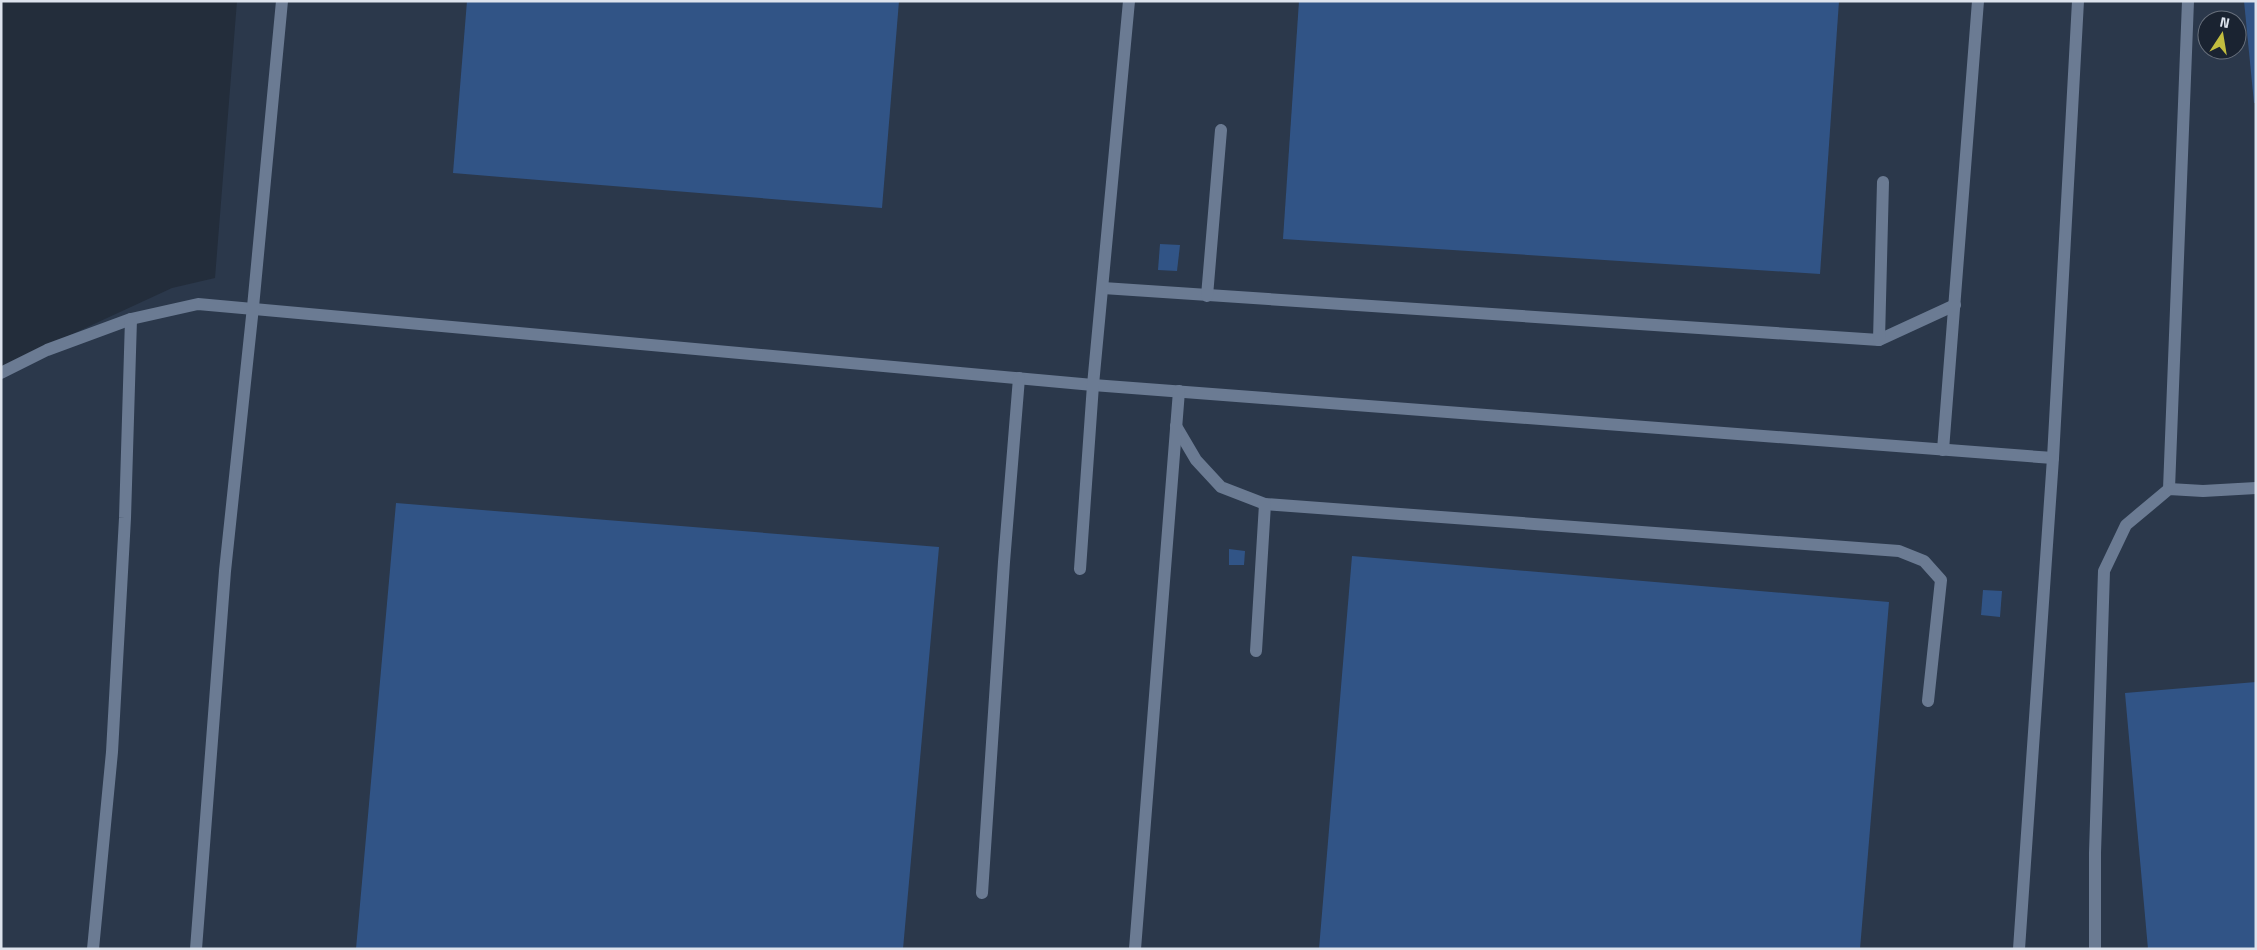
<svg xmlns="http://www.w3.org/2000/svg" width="2257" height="950" viewBox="0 0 2257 950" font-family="'Titillium Web',sans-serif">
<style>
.built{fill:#2b384b;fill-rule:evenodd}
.building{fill:#315486}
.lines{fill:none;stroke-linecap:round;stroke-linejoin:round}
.minor{stroke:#6b7b93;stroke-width:12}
</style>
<rect width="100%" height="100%" fill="#232d3b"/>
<path class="built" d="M237 1H2256V949H1V367L172 288 215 278ZM2207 20H2237V50H2207Z"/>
<g class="building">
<path d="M467 1H899L882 208 453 173Z"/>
<path d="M1299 1H1839L1820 274 1283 239Z"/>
<path d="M2244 1H2256V103H2254Z"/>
<path d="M1160 244 1180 245 1177 271 1158 270Z"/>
<path d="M396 503 939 547 903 949H356Z"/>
<path d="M1229 549 1245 551 1244 565H1229Z"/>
<path d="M1352 556 1889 602 1860 949H1319Z"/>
<path d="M1983 590 2002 591 2000 617 1981 615Z"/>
<path d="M2256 682V949H2148L2125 693Z"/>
</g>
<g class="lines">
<g class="minor">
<path d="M1103 288 1879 340 1955 305"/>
<path d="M1207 296 1221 130"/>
<path d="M1879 340 1883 182"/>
<path d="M1 373 47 350 131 319 198 304 1093 385 2053 458"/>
<path d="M1176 426 1196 460 1221 487 1265 504 1899 551 1924 561 1941 580 1928 701"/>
<path d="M1943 450 1978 1"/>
<path d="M2169 489 2188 1"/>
<path d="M1080 569 1093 385 1129 1"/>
<path d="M1256 651 1265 504"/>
<path d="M982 893 1004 562 1019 378"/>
<path d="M93 949 112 752 125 518 131 319"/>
<path d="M196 949 225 571 253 307 282 1"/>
<path d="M1135 949 1179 391"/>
<path d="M2019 949 2053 458 2078 1"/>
<path d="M2095 949V853L2104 571 2126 525 2169 489 2203 491 2256 488"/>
</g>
</g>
<rect width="2257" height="950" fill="none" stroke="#dde3ed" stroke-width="5"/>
<g transform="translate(2222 35) rotate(12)"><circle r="24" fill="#1a2331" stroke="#68707c"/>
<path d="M0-4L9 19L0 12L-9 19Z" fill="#c2bd3f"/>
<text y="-8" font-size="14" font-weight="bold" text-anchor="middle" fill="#dde3ed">N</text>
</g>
</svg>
